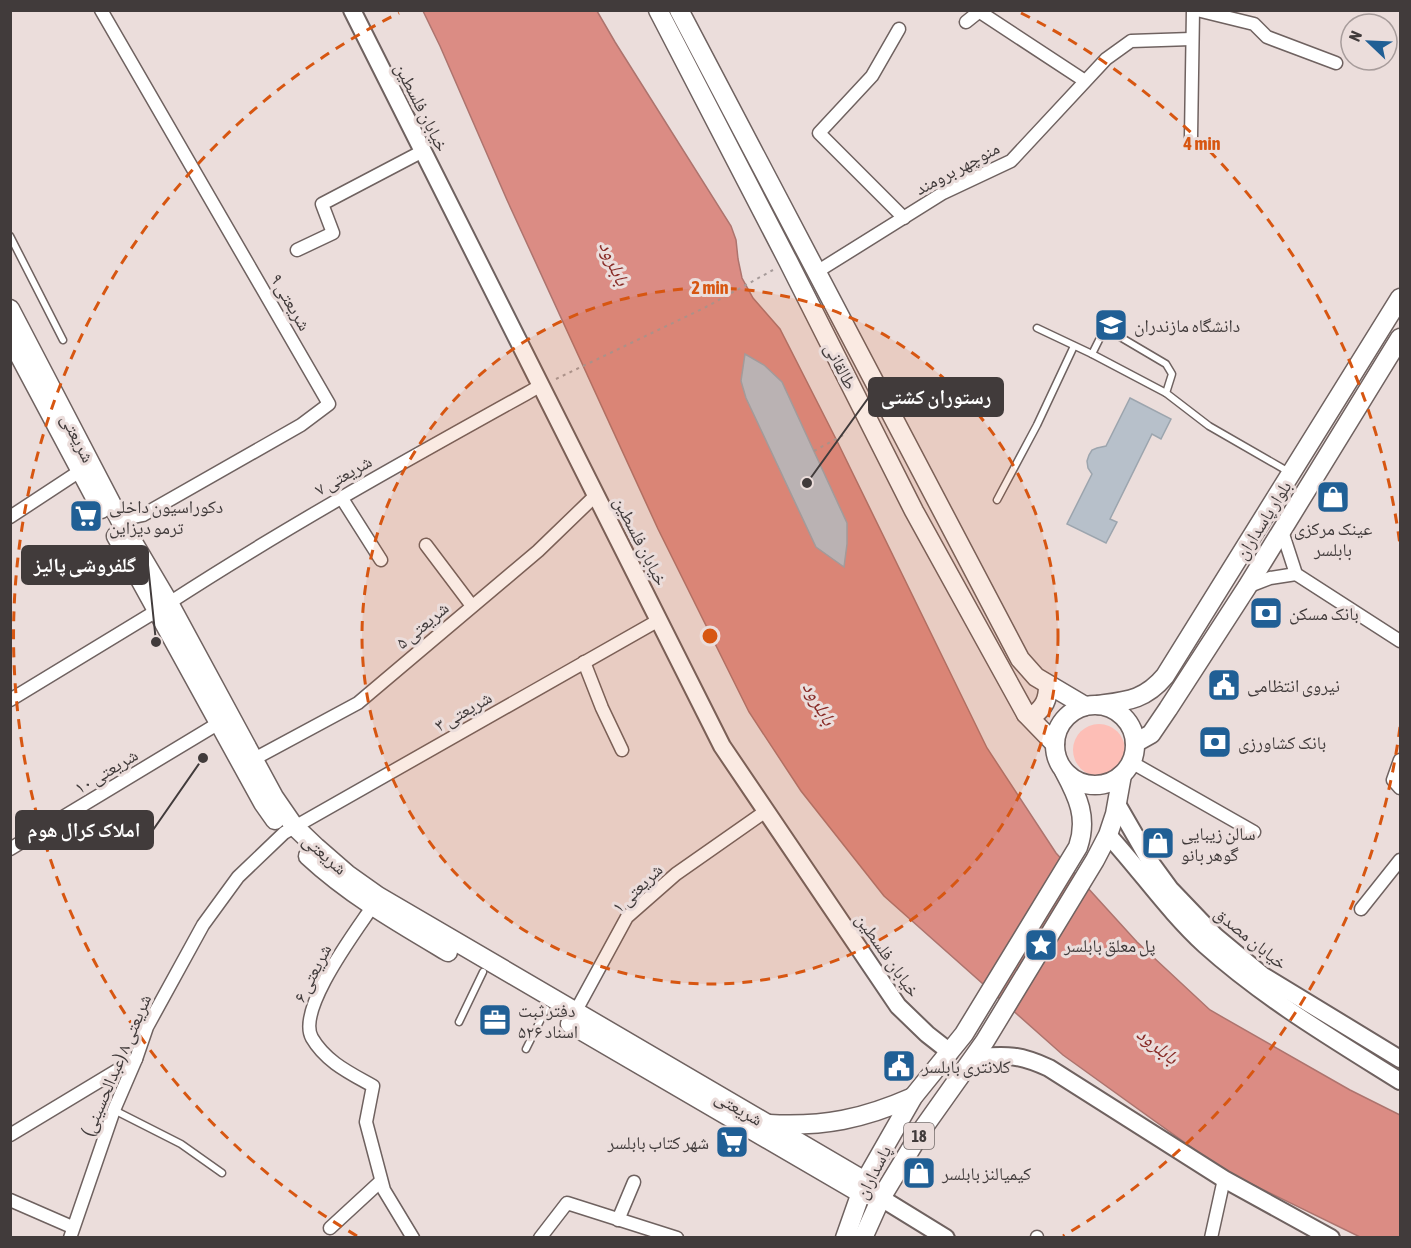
<svg xmlns="http://www.w3.org/2000/svg" width="1411" height="1248" viewBox="0 0 1411 1248" font-family="'Asap Condensed','Noto Naskh Arabic',sans-serif">
<style>
.green{fill:#fdbeb6}
.water{fill:#db8c84;stroke:#ad746e;stroke-width:1.5}
.building{fill:#b7c0ca;stroke:#9ca5ae;stroke-width:1.5}
.lines{fill:none;stroke-linecap:round;stroke-linejoin:round}
.lane-casing{stroke:#6f6260;stroke-width:9}
.street-casing{stroke:#6f6260;stroke-width:15}
.secondary-casing{stroke:#6f6260;stroke-width:20}
.primary-casing{stroke:#6f6260;stroke-width:21}
.path{stroke:#a69b9a;stroke-width:2;stroke-dasharray:3 4.5;stroke-linecap:butt}
.lane{stroke:#fff;stroke-width:6}
.street{stroke:#fff;stroke-width:12}
.secondary{stroke:#fff;stroke-width:16}
.primary{stroke:#fff;stroke-width:18}
.ring{fill:none;stroke:#d75611;stroke-width:3;stroke-dasharray:10 8}
.labels{text-anchor:middle;dominant-baseline:central;stroke-width:6;stroke-linejoin:round;paint-order:stroke}
.shield{fill:#ebdddb;stroke:#746c6b;stroke-width:1.5}
.shield-label{font-size:16px;font-weight:bold;fill:#413b3b}
.street-label{font-size:18px;fill:#413b3b;stroke:#ebdddb}
.poi-label{font-size:18px;fill:#413b3b;stroke:#ebdddb;text-anchor:start}
.water-label{font-size:20px;font-style:italic;fill:#882b26;stroke:#ebdddb}
.centre{fill:#d75611;stroke:#ebdddb;stroke-width:3}
.ring-label{font-size:18px;text-anchor:middle;font-weight:bold;fill:#d75611;stroke:#ebdddb;stroke-width:6;stroke-linejoin:round;paint-order:stroke}
.leader{fill:none;stroke:#413b3b;stroke-width:2}
.callout-dot{fill:#413b3b;stroke:#ebdddb;stroke-width:2}
.callout{fill:#413b3b;stroke:#413b3b;stroke-width:2}
.callout-label{font-size:20px;text-anchor:middle;font-weight:bold;fill:#fff}
</style>
<rect width="100%" height="100%" fill="#ebdddb"/>
<circle class="green" cx="1099" cy="750" r="26"/>
<path class="water" d="M423 11H597L615 42 731 226 736 240 738 259 742 278 753 298 780 329 836 439 987 748 1056 853 1137 942 1210 1010 1350 1090 1400 1115V1237H1360L1223 1170 1063 1055 884 896 801 791 749 712 658 529 507 200 440 46Z"/>
<g class="building">
<path d="M745 354 764 365 782 382 847 523V544L844 567 816 547 746 398 741 381Z"/>
<path d="M1130 398 1171 419 1161 439 1152 434 1110 519 1117 522 1106 543 1067 524 1092 474 1088 468 1087 461 1089 455 1092 450 1097 448 1106 446Z"/>
</g>
<g class="lines">
<g class="lane-casing">
<g id="lane">
<path d="M10 236 63 340"/>
<path d="M1037 328 1092 354 1166 393 1209 426 1289 472"/>
<path d="M1092 354 1105 328 1166 364 1172 374 1166 393"/>
<path d="M997 500 1037 425 1074 346"/>
<path d="M459 1022 483 972"/>
<path d="M526 1049 546 1009"/>
<path d="M114 1110 181 1144 222 1173"/>
</g>
</g>
<g class="street-casing">
<g id="street">
<path d="M101 10 329 404 301 425 143 515 120 520"/>
<path d="M1197 10 1254 24 1267 37 1336 63"/>
<path d="M980 12 1085 81"/>
<path d="M966 22 981 10"/>
<path d="M899 29 872 76 819 133 904 218"/>
<path d="M1191 137 1193 10"/>
<path d="M297 250 333 233 322 204 423 151"/>
<path d="M815 273 943 193 1011 161 1106 59 1131 41 1191 39"/>
<path d="M341 497 381 560"/>
<path d="M10 517 80 471"/>
<path d="M1282 531 1296 574 1400 641"/>
<path d="M426 545 472 606"/>
<path d="M1247 587 1270 578 1296 574"/>
<path d="M169 603C289 525 414 456 540 386"/>
<path d="M584 662 602 708 622 750"/>
<path d="M10 700 158 610"/>
<path d="M254 759 358 703 538 551 596 495"/>
<path d="M1400 760 1393 780 1400 788"/>
<path d="M1131 762 1254 832"/>
<path d="M10 849 219 723"/>
<path d="M372 907C356 931 296 1010 312 1038 326 1062 350 1073 373 1086L366 1122 384 1190 413 1238"/>
<path d="M1361 909 1400 860"/>
<path d="M572 1018 627 917 676 874 766 811"/>
<path d="M10 1135 136 1059"/>
<path d="M10 1200 72 1227"/>
<path d="M618 1220 634 1182"/>
<path d="M330 1228 381 1181"/>
<path d="M70 1238 114 1110 136 1059 147 1027 203 925 238 877 284 833 659 620"/>
<path d="M540 1238 567 1203 677 1238"/>
<path d="M1037 1238V1237"/>
<path d="M1211 1238 1224 1179"/>
</g>
</g>
<g class="secondary-casing">
<g id="secondary">
<path d="M352 10 722 746 898 1006 927 1034 950 1052"/>
<path d="M1117 804 1151 863 1170 889 1215 936 1262 975 1400 1059"/>
<path d="M1108 835C1141 871 1169 912 1205 945 1264 998 1333 1039 1400 1081"/>
<path d="M975 1057C1008 1055 1018 1054 1049 1068L1224 1179 1331 1238"/>
<path d="M881 1198 946 1238"/>
</g>
</g>
<g class="primary-casing">
<g id="primary">
<path d="M658 10 788 261 914 511 1026 714 1055 744"/>
<path d="M679 10 1020 659 1036 677 1085 706"/>
<path d="M10 309 120 520 169 603 274 797 294 826 316 847 347 874 378 896 865 1181 881 1198"/>
<path d="M10 338 101 509"/>
<path d="M116 536 263 803 275 820"/>
<path d="M1098 705C1127 701 1145 700 1165 676L1400 298"/>
<circle cx="1095" cy="745" r="40"/>
<path d="M1026 714 1034 715C1044 707 1048 700 1048 686"/>
<path d="M1135 743 1151 734 1168 709 1247 587 1400 338"/>
<path d="M308 856C350 895 399 923 448 952"/>
<path d="M570 1024 860 1193 880 1198"/>
<path d="M769 1124C824 1127 863 1119 913 1097"/>
<path d="M845 1238 865 1181 913 1097 964 1034 1078 847C1088 818 1078 797 1064 771"/>
<path d="M863 1238 881 1198 924 1127 985 1041 1095 860 1108 835 1115 814 1122 775"/>
</g>
</g>
<g class="path">
<path d="M556 379 706 307 773 270"/>
<path d="M814 451 847 433"/>
</g>
<use href="#lane" class="lane"/>
<use href="#street" class="street"/>
<use href="#secondary" class="secondary"/>
<use href="#primary" class="primary"/>
</g>
<circle cx="710" cy="636" r="348" fill="#d75611" fill-opacity=".12"/>
<g class="ring">
<circle cx="710" cy="636" r="348"/>
<path d="M1400 727A696 696 0 0 1 1063 1236M357 1236A696 696 0 0 1 399 13M1021 13A696 696 0 0 1 1400 545"/>
</g>
<defs>
<g id="university-square" transform="scale(1.725)"><rect x="-9" y="-9" width="18" height="18" rx="4" fill="#205f95" stroke="#ebdddb"/><path d="M0-5L7-2L0 1L-7-2ZM-4 1L0 2.5L4 1V4Q0 6-4 4Z" fill="#fff"/></g>
<g id="shop-square" transform="scale(1.725)"><rect x="-9" y="-9" width="18" height="18" rx="4" fill="#205f95" stroke="#ebdddb"/><path d="M-5-2.5h2.3a2.7 3.5 0 0 1 5.4 0H5L5.5 6h-11ZM-1.5-2.5h3a1.5 2.3 0 0 0-3 0Z" fill="#fff"/></g>
<g id="supermarket-square" transform="scale(1.725)"><rect x="-9" y="-9" width="18" height="18" rx="4" fill="#205f95" stroke="#ebdddb"/><path d="M-6-5.5h2.5l.6 2H6L4.5 2H-2.5L-4.4-4H-6ZM-1.5 3.2a1.3 1.3 0 1 0 .1 0ZM3 3.2a1.3 1.3 0 1 0 .1 0Z" fill="#fff"/></g>
<g id="bank-square" transform="scale(1.725)"><rect x="-9" y="-9" width="18" height="18" rx="4" fill="#205f95" stroke="#ebdddb"/><path d="M-6-4H6V4H-6ZM0-2.3a2.3 2.3 0 1 0 0 4.6a2.3 2.3 0 1 0 0-4.6Z" fill="#fff"/></g>
<g id="civic-square" transform="scale(1.725)"><rect x="-9" y="-9" width="18" height="18" rx="4" fill="#205f95" stroke="#ebdddb"/><path d="M-.6-6.5H3V-4.5H.6V-3L4-1V1h2V6H-6V1h2V-1L-.6-3ZM-1.2 2.5V6h2.4V2.5Z" fill="#fff"/></g>
<g id="sight-square" transform="scale(1.725)"><rect x="-9" y="-9" width="18" height="18" rx="4" fill="#205f95" stroke="#ebdddb"/><path d="M0-6L1.8-2.2L6-1.7L2.9 1.2L3.7 5.4L0 3.3L-3.7 5.4L-2.9 1.2L-6-1.7L-1.8-2.2Z" fill="#fff"/></g>
<g id="office-square" transform="scale(1.725)"><rect x="-9" y="-9" width="18" height="18" rx="4" fill="#205f95" stroke="#ebdddb"/><path d="M-6-3h4V-5.5h4V-3h4V5H-6ZM-1-4.5V-3h2v-1.5ZM-6 0V1H6V0Z" fill="#fff"/></g>
</defs>
<g fill-rule="evenodd">
<use href="#university-square" x="1111" y="325"/>
<use href="#shop-square" x="1333" y="497"/>
<use href="#supermarket-square" x="86" y="516"/>
<use href="#bank-square" x="1266" y="613"/>
<use href="#civic-square" x="1224" y="685"/>
<use href="#bank-square" x="1215" y="742"/>
<use href="#shop-square" x="1158" y="843"/>
<use href="#sight-square" x="1041" y="945"/>
<use href="#office-square" x="495" y="1020"/>
<use href="#civic-square" x="899" y="1066"/>
<use href="#supermarket-square" x="732" y="1142"/>
<use href="#shop-square" x="919" y="1173"/>
</g>
<g class="labels">
<rect class="shield" x="904" y="1123" width="30" height="26" rx="4.5"/>
<g class="shield-label">
<text x="919" y="1136">18</text>
</g>
<g class="street-label">
<text transform="translate(422 107) rotate(63)">خیابان فلسطین</text>
<text transform="translate(957 168) rotate(-28)">منوچهر برومند</text>
<text transform="translate(291 302) rotate(60)">شریعتی ۹</text>
<text transform="translate(841 366) rotate(63)">طالقانی</text>
<text transform="translate(78 438) rotate(63)">شریعتی</text>
<text transform="translate(343 475) rotate(-30)">شریعتی ۷</text>
<text transform="translate(1263 520) rotate(-58)">بلوار پاسداران</text>
<text transform="translate(641 541) rotate(63)">خیابان فلسطین</text>
<text transform="translate(422 625) rotate(-40)">شریعتی ۵</text>
<text transform="translate(463 711) rotate(-30)">شریعتی ۳</text>
<text transform="translate(106 771) rotate(-31)">شریعتی ۱۰</text>
<text transform="translate(325 854) rotate(41)">شریعتی</text>
<text transform="translate(637 888) rotate(-44)">شریعتی ۱</text>
<text transform="translate(1251 938) rotate(39)">خیابان مصدق</text>
<text transform="translate(888 955) rotate(55)">خیابان فلسطین</text>
<text transform="translate(312 973) rotate(-63)">شریعتی ۶</text>
<text transform="translate(116 1065) rotate(-67)">شریعتی ۸ (عبدالحسینی)</text>
<text transform="translate(739 1108) rotate(30)">شریعتی</text>
<text transform="translate(873 1172) rotate(-63)">پاسداران</text>
</g>
<g class="poi-label">
<text x="1134" y="325">دانشگاه مازندران</text>
<text x="109" y="506">دکوراسیون داخلی<tspan x="109" dy="21">ترمو دیزاین</tspan></text>
<text x="1333" y="528" text-anchor="middle">عینک مرکزی<tspan x="1333" dy="21">بابلسر</tspan></text>
<text x="1289" y="613">بانک مسکن</text>
<text x="1247" y="685">نیروی انتظامی</text>
<text x="1238" y="742">بانک کشاورزی</text>
<text x="1181" y="833">سالن زیبایی<tspan x="1181" dy="21">گوهر بانو</tspan></text>
<text x="1064" y="945">پل معلق بابلسر</text>
<text x="518" y="1010">دفتر ثبت<tspan x="518" dy="21">اسناد ۵۲۶</tspan></text>
<text x="922" y="1066">کلانتری بابلسر</text>
<text x="709" y="1142" text-anchor="end">شهر کتاب بابلسر</text>
<text x="942" y="1173">کیمیالنز بابلسر</text>
</g>
<g class="water-label">
<text transform="translate(615 263) rotate(66)">بابلرود</text>
<text transform="translate(820 703) rotate(61)">بابلرود</text>
<text transform="translate(1158 1045) rotate(39)">بابلرود</text>
</g>
</g>
<circle cx="710" cy="636" r="9" class="centre"/>
<g class="ring-label">
<text x="1202" y="150">4 min</text>
<text x="710" y="294">2 min</text>
</g>
<path class="leader" d="M807 483L869 397M156 642L148 565M203 758L153 830"/>
<g class="callout-dot">
<circle cx="807" cy="483" r="6"/>
<circle cx="156" cy="642" r="6"/>
<circle cx="203" cy="758" r="6"/>
</g>
<g class="callout">
<rect x="869" y="378" width="134" height="38" rx="6"/>
<rect x="22" y="546" width="126" height="38" rx="6"/>
<rect x="16" y="811" width="137" height="38" rx="6"/>
</g>
<g class="callout-label">
<text x="936" y="404">رستوران کشتی</text>
<text x="85" y="572">گلفروشی پالیز</text>
<text x="84" y="837">املاک کرال هوم</text>
</g>
<rect width="1411" height="1248" fill="none" stroke="#413b3b" stroke-width="24"/>
<g transform="translate(1369 42) rotate(293)"><circle r="28" fill="#ebdddb" stroke="#a79c9b" stroke-width="1.5"/>
<path d="M0-4.5L10 22L0 15L-10 22Z" fill="#205f95"/>
<text y="-9" font-size="16" font-weight="bold" text-anchor="middle" fill="#413b3b">N</text>
</g>
</svg>
